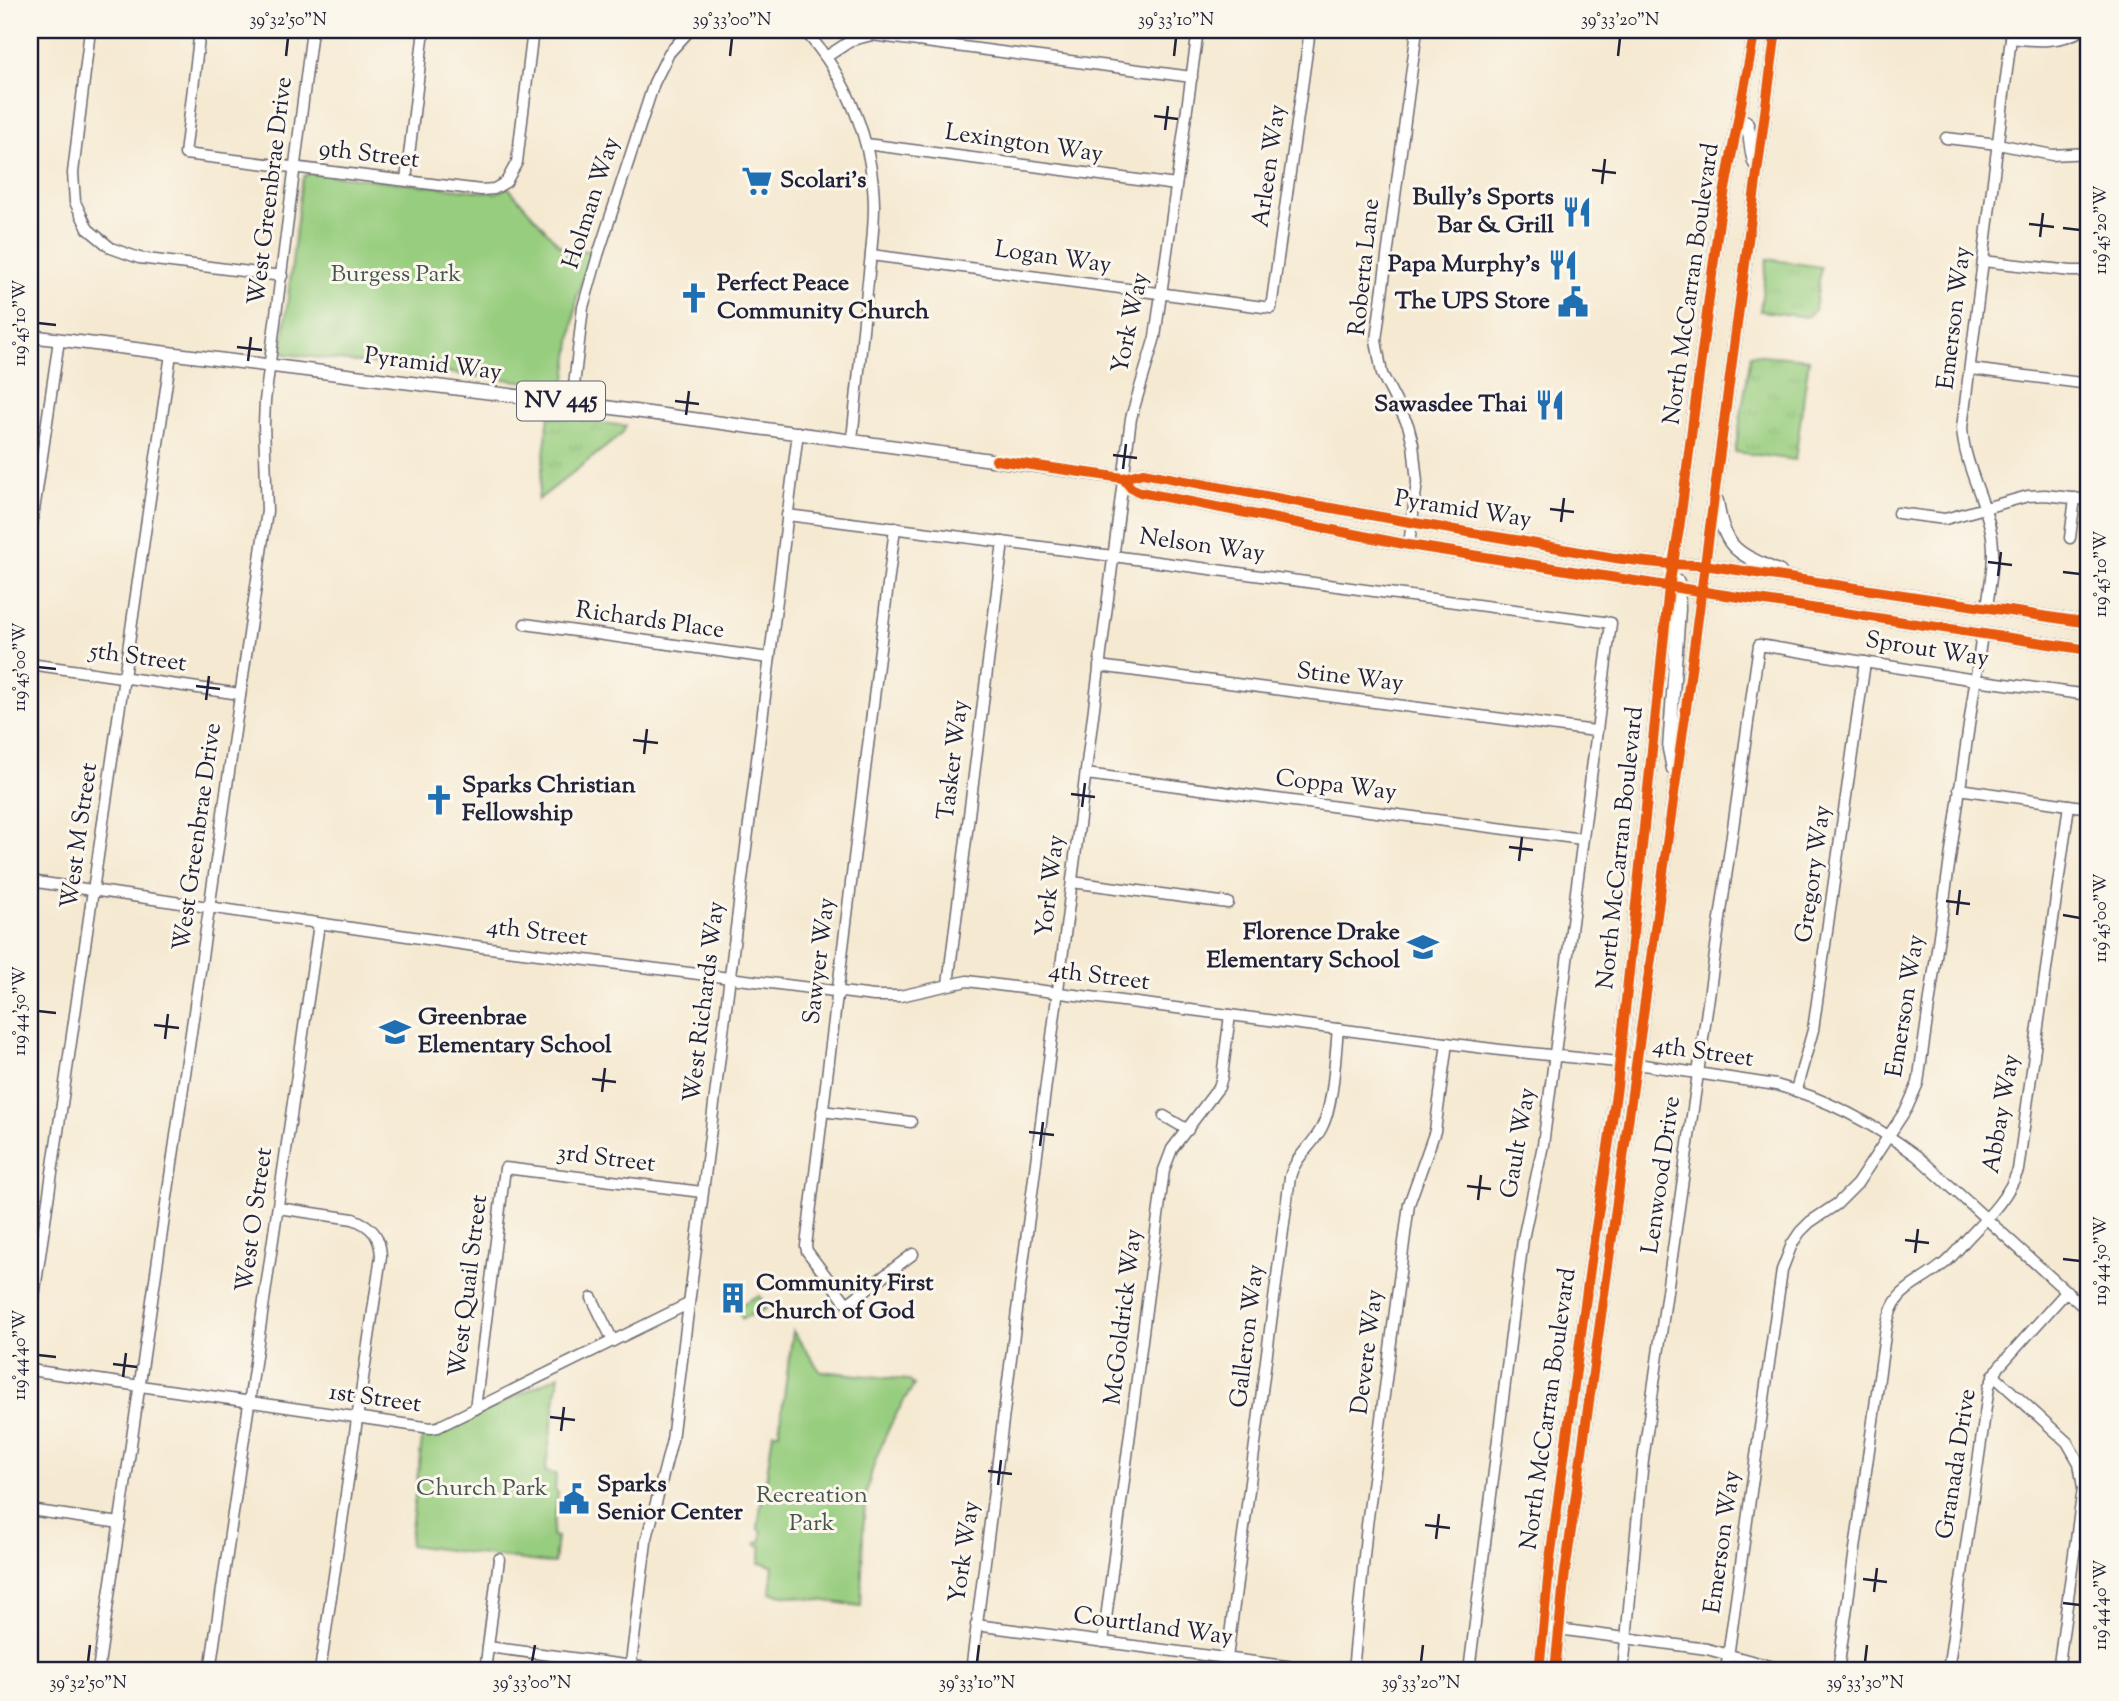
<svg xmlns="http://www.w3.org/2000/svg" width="2119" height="1701" viewBox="0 0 2119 1701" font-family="'Sorts Mill Goudy',serif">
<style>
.grass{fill:url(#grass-tufts);stroke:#5c785c;stroke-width:2}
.park{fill:#97cd7e;stroke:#5c785c;stroke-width:2}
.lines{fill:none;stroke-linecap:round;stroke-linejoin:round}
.minor-casing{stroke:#6c6870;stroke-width:13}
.major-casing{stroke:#6c6870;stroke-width:15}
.minor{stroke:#fff;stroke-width:10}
.major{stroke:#fff;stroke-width:12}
.cycleway-casing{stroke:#fbf7ec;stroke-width:15}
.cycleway{stroke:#e8590c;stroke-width:10}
.ticks{fill:none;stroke:#22223b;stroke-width:2.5}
.labels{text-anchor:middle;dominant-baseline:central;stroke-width:6;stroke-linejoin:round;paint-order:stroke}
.shield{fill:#fbf7ec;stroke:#636270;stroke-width:2}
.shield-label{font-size:23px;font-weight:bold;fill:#22223b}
.street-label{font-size:24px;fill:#22223b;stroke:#fbf7ec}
.poi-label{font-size:24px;font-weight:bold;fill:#22223b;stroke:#fbf7ec;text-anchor:start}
.park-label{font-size:24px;fill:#45554f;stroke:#fbf7ec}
.neatline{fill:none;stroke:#22223b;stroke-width:2.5}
.ticks-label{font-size:18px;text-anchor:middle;fill:#22223b}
</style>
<defs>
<pattern id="grass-tufts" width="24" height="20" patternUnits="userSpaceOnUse" patternTransform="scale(1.75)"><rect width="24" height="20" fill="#97cd7e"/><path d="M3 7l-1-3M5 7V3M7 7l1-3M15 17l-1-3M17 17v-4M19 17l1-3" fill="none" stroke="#82b06e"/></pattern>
</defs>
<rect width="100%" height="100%" fill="#fbf7ec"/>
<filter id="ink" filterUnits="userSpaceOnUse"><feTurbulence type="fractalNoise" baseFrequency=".0143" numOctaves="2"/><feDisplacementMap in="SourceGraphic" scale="14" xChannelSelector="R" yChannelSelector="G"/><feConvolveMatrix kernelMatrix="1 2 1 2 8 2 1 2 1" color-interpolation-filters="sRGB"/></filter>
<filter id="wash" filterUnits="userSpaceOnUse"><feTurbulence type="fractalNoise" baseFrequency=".00686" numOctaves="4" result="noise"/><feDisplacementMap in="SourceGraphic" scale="28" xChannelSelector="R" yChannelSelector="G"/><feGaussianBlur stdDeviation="1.57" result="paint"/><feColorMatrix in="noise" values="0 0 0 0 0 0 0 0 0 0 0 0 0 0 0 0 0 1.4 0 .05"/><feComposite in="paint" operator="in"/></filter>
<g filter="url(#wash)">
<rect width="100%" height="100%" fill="#f5e9d1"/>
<g class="grass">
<path d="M1767 259 1821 267 1815 310 1807 317 1760 311Z"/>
<path d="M1751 354 1809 359 1795 460 1735 452Z"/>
<path d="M549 416 626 426 622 434 538 500Z"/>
<path d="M759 1295 766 1309 742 1319 738 1306Z"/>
</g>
<g class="park">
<path d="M310 173 496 193 508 187 559 245 568 250 591 251 577 297 566 379 561 383 554 385 286 354 282 351 301 185 304 176Z"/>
<path d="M793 1331 820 1371 908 1380 914 1385C893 1416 871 1460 866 1498 861 1533 863 1570 861 1606L770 1593 773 1566 759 1563 762 1546 756 1545 757 1542H761L762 1531 758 1529 763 1488 765 1487 773 1432H779Z"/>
<path d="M559 1375 545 1472 556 1474 555 1489 558 1493 552 1536 557 1537 554 1564 409 1545 423 1432 442 1433Z"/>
</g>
</g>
<g filter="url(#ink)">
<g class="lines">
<g class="minor-casing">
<g id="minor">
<path d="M90 30 73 173 75 202 88 229 111 248 139 258 282 276"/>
<path d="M200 30 185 154 481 190 494 189 506 182 517 162 533 30"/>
<path d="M804 30C847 77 873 141 874 205 874 237 869 269 866 301 861 347 857 393 852 440"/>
<path d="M2011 38C2037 41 2059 43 2082 30"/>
<path d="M826 57 852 40 872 35 1192 77"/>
<path d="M1946 138 1998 144 2052 155 2089 153"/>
<path d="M866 144 1176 185"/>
<path d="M406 180 424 30"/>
<path d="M871 255 1271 308 1310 30"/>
<path d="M1983 261 2071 271H2089"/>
<path d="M1971 369 2089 384"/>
<path d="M572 403 583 307 598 255 654 83 669 53 690 30"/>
<path d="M1898 513 1945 519 2028 496 2045 495 2089 500"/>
<path d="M787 515 1113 556 1611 623 1543 1145 1523 1239 1469 1671"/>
<path d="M895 528 806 1246 807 1251 847 1304 913 1254"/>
<path d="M30 538 59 340"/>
<path d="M2070 538 2075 498"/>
<path d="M1409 545 1417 482 1413 444 1408 425 1382 374 1376 340 1417 30"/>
<path d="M1987 608C1990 581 1997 553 1990 527 1982 493 1964 463 1962 428L2012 30"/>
<path d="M525 624 769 658"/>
<path d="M30 664 240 694"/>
<path d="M1099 666 1595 731"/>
<path d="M1086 774 1582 839"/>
<path d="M1959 789 2089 808"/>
<path d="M30 881 482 947 874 996H900L967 981 1500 1050 1637 1064 1776 1085C1828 1099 1874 1124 1917 1156L2089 1312"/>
<path d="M1072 882 1228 903"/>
<path d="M948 984 1003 542"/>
<path d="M1796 1090 1813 1030 1865 662"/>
<path d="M822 1111 911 1122"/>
<path d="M1164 1116 1188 1130"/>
<path d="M278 1208 353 1219C372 1226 380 1236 381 1256L320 1671"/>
<path d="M592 1298 613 1341"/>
<path d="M30 1324 171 354"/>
<path d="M30 1370 431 1428 438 1427 688 1304"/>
<path d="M1993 1375 2067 1442 2079 1463 2083 1488 2058 1671"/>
<path d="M475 1409 505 1168 702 1192"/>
<path d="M30 1510 120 1523"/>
<path d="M976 1625 1324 1671"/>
<path d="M1543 1627 1707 1649 1788 1671"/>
<path d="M1103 1642 1164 1170 1172 1149 1219 1087 1222 1077 1230 1015"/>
<path d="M488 1647 671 1671"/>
<path d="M1227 1658 1290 1177C1295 1156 1313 1146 1322 1127 1334 1103 1335 1056 1338 1029"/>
<path d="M98 1671 267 511 264 424 265 401 312 30"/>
<path d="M210 1671 319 924"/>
<path d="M485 1671 499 1559"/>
<path d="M630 1671 646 1542 672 1440 798 432"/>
<path d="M971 1671 1131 418 1155 337 1198 30"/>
<path d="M1353 1671 1367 1525 1409 1204 1435 1131 1447 1043"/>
<path d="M1623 1671 1643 1460 1759 645 1975 680 2089 695"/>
<path d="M1726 1671 1782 1270 1792 1244 1800 1232 1810 1222 1837 1204 1857 1184 1907 1108 1918 1083 1982 634"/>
<path d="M1838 1671 1886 1328C1894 1287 1914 1288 1941 1266 1951 1259 1959 1248 1967 1239 1987 1218 2008 1198 2018 1170L2069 805"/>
<path d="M1948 1671 1989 1386 1999 1367 2067 1291"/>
</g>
</g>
<g class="major-casing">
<g id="major">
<path d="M1738 118 1746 122C1752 135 1749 150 1755 164"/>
<path d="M30 336 598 406 1123 478 1143 473C1265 496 1386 519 1509 539 1573 550 1639 566 1704 565L2089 623"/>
<path d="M1123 478 1131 488 1140 492 1409 545 1679 588 2089 650"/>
<path d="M1717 501C1724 551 1738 553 1780 572"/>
<path d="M1673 769 1669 749 1679 609 1678 582"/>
<path d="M1539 1671 1550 1559 1591 1261 1617 1087 1669 587 1679 529 1719 221 1755 30"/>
<path d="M1555 1671 1564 1580 1686 708 1776 30"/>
</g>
</g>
<use href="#minor" class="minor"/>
<use href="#major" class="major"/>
<g class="cycleway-casing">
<g id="cycleway">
<path d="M996 460 1123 478 1143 473C1265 496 1386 519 1509 539 1573 550 1639 566 1704 565L2089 623"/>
<path d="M1123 478 1131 488 1140 492 1409 545 1679 588 2089 650"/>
<path d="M1539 1671 1550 1559 1591 1261 1617 1087 1669 587 1679 529 1719 221 1755 30"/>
<path d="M1555 1671 1564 1580 1686 708 1776 30"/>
</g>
</g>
<use href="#cycleway" class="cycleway"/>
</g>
</g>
<path class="ticks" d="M286 56 288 38M730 56 732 38M1174 56 1176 38M1618 56 1620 38M1154 116 1178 119M1165 130 1168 106M1592 170 1616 173M1602 184 1605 159M2029 224 2054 227M2063 228 2080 230M2040 237 2043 213M38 323 56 325M237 347 262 350M248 361 251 337M675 401 699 404M686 415 689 391M1113 455 1137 458M1123 469 1126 444M1550 509 1574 512M1561 522 1564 498M1988 562 2012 565M2063 572 2080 574M1998 576 2001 552M38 667 56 669M196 686 220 689M206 700 209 676M633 740 658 743M644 754 647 729M1071 794 1095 797M1082 807 1085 783M1509 847 1533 850M1519 861 1522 837M1946 901 1970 904M1957 915 1960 890M2063 915 2080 918M38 1011 56 1013M154 1025 179 1028M165 1039 168 1014M592 1079 616 1082M602 1092 605 1068M1029 1132 1054 1135M1040 1146 1043 1122M1467 1186 1491 1189M1478 1200 1481 1175M1905 1240 1929 1243M1915 1253 1918 1229M2063 1259 2080 1261M38 1355 56 1357M113 1364 137 1367M123 1377 126 1353M550 1417 575 1420M561 1431 564 1407M988 1471 1012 1474M998 1485 1001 1460M1425 1525 1450 1528M1436 1539 1439 1514M1863 1579 1887 1582M1874 1592 1877 1568M2063 1603 2080 1605M88 1662 90 1645M532 1662 535 1645M977 1662 979 1645M1421 1662 1423 1645M1865 1662 1867 1645"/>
<defs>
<g id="supermarket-bare" transform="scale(2.415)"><path d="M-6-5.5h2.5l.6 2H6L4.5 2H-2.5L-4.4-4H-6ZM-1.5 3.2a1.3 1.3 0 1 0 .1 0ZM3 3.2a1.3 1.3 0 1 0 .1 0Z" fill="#1f6fb2" stroke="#fbf7ec" stroke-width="2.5" paint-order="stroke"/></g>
<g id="restaurant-bare" transform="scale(2.415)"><path d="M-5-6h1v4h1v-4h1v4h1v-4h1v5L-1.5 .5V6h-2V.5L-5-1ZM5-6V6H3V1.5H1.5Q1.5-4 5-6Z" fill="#1f6fb2" stroke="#fbf7ec" stroke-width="2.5" paint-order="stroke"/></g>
<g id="church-bare" transform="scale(2.415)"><path d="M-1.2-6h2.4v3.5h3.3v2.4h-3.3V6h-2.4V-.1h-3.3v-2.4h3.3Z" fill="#1f6fb2" stroke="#fbf7ec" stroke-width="2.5" paint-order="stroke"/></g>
<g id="civic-bare" transform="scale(2.415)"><path d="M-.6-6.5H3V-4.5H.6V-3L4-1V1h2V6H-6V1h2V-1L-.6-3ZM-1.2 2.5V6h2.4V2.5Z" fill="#1f6fb2" stroke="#fbf7ec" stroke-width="2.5" paint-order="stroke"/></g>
<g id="school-bare" transform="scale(2.415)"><path d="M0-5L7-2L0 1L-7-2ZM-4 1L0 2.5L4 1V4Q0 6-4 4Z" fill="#1f6fb2" stroke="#fbf7ec" stroke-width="2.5" paint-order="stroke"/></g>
<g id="building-bare" transform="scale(2.415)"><path d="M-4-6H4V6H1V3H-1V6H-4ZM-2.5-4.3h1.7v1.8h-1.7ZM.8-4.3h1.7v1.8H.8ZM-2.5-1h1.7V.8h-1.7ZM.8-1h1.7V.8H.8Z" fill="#1f6fb2" stroke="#fbf7ec" stroke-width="2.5" paint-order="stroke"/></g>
</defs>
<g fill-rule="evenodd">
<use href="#supermarket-bare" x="757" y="181"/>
<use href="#restaurant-bare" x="1577" y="212"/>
<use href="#restaurant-bare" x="1563" y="265"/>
<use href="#church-bare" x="694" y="298"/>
<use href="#civic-bare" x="1573" y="302"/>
<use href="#restaurant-bare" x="1550" y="405"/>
<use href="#church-bare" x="439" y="800"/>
<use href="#school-bare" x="1423" y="947"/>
<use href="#school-bare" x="395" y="1032"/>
<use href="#building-bare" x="733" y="1298"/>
<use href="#civic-bare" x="574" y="1499"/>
</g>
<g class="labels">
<rect class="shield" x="517" y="381.5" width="88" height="39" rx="5"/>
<g class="shield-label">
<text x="561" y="401">NV 445</text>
</g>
<g class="street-label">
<text transform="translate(1024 144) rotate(8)">Lexington Way</text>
<text transform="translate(369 155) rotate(7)">9th Street</text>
<text transform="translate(1270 166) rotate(-82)">Arleen Way</text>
<text transform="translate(271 191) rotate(-83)">West Greenbrae Drive</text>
<text transform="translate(592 203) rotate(-72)">Holman Way</text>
<text transform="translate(1053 258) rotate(8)">Logan Way</text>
<text transform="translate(1365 267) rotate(-84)">Roberta Lane</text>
<text transform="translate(1692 284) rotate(-82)">North McCarran Boulevard</text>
<text transform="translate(1955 318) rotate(-83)">Emerson Way</text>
<text transform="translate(1131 323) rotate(-78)">York Way</text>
<text transform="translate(433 365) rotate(7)">Pyramid Way</text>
<text transform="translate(1463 510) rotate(9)">Pyramid Way</text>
<text transform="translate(1202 546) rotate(8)">Nelson Way</text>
<text transform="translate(650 621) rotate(8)">Richards Place</text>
<text transform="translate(1927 650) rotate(9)">Sprout Way</text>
<text transform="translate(138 658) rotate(8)">5th Street</text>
<text transform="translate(1350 678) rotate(7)">Stine Way</text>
<text transform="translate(954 760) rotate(-83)">Tasker Way</text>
<text transform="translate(1336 786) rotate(7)">Coppa Way</text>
<text transform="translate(80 836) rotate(-82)">West M Street</text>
<text transform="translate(198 837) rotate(-82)">West Greenbrae Drive</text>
<text transform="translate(1621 848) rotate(-84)">North McCarran Boulevard</text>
<text transform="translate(1814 874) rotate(-82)">Gregory Way</text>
<text transform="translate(1051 886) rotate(-83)">York Way</text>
<text transform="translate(537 933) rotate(7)">4th Street</text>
<text transform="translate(820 961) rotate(-83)">Sawyer Way</text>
<text transform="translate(1099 977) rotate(7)">4th Street</text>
<text transform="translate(705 1002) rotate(-83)">West Richards Way</text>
<text transform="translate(1906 1006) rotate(-81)">Emerson Way</text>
<text transform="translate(1703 1053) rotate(8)">4th Street</text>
<text transform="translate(2002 1114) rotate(-80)">Abbay Way</text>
<text transform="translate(1519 1143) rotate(-80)">Gault Way</text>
<text transform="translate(606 1159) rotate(7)">3rd Street</text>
<text transform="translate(1662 1175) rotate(-82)">Lenwood Drive</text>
<text transform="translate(255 1220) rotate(-82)">West O Street</text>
<text transform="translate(469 1286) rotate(-83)">West Quail Street</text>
<text transform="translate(1124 1317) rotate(-83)">McGoldrick Way</text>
<text transform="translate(1248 1336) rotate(-83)">Galleron Way</text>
<text transform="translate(1368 1352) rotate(-83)">Devere Way</text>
<text transform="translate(375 1399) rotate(8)">1st Street</text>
<text transform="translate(1549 1409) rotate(-82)">North McCarran Boulevard</text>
<text transform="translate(1957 1464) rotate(-81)">Granada Drive</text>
<text transform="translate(1723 1542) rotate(-82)">Emerson Way</text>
<text transform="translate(965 1552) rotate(-82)">York Way</text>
<text transform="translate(1153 1627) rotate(8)">Courtland Way</text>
</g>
<g class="poi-label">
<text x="780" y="181">Scolari's</text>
<text x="1554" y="198" text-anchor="end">Bully's Sports<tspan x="1554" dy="28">Bar &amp; Grill</tspan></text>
<text x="1540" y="265" text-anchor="end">Papa Murphy's</text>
<text x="717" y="284">Perfect Peace<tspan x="717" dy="28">Community Church</tspan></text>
<text x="1550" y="302" text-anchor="end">The UPS Store</text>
<text x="1527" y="405" text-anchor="end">Sawasdee Thai</text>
<text x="462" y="786">Sparks Christian<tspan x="462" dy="28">Fellowship</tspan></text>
<text x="1400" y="933" text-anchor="end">Florence Drake<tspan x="1400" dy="28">Elementary School</tspan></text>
<text x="418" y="1018">Greenbrae<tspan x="418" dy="28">Elementary School</tspan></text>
<text x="756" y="1284">Community First<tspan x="756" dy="28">Church of God</tspan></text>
<text x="597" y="1485">Sparks<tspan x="597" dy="28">Senior Center</tspan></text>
</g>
<g class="park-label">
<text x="396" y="275">Burgess Park</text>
<text x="482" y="1489">Church Park</text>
<text x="812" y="1496">Recreation<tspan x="812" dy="28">Park</tspan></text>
</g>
</g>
<rect width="2119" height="1701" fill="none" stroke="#fbf7ec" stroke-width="77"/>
<rect x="38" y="38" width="2042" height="1624" class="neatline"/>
<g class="ticks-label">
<text x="288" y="25">39°32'50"N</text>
<text x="732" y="25">39°33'00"N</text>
<text x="1176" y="25">39°33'10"N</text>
<text x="1620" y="25">39°33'20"N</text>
<text transform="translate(2100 230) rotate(-90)" y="6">119°45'20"W</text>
<text transform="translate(19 323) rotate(-90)" y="6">119°45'10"W</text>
<text transform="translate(2100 574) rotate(-90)" y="6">119°45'10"W</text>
<text transform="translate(19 667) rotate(-90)" y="6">119°45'00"W</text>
<text transform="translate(2100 918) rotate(-90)" y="6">119°45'00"W</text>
<text transform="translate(19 1011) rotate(-90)" y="6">119°44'50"W</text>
<text transform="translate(2100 1261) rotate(-90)" y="6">119°44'50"W</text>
<text transform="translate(19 1355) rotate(-90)" y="6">119°44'40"W</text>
<text transform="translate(2100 1605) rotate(-90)" y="6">119°44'40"W</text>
<text x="88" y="1688">39°32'50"N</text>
<text x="532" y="1688">39°33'00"N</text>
<text x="977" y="1688">39°33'10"N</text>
<text x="1421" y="1688">39°33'20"N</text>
<text x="1865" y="1688">39°33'30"N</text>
</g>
</svg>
